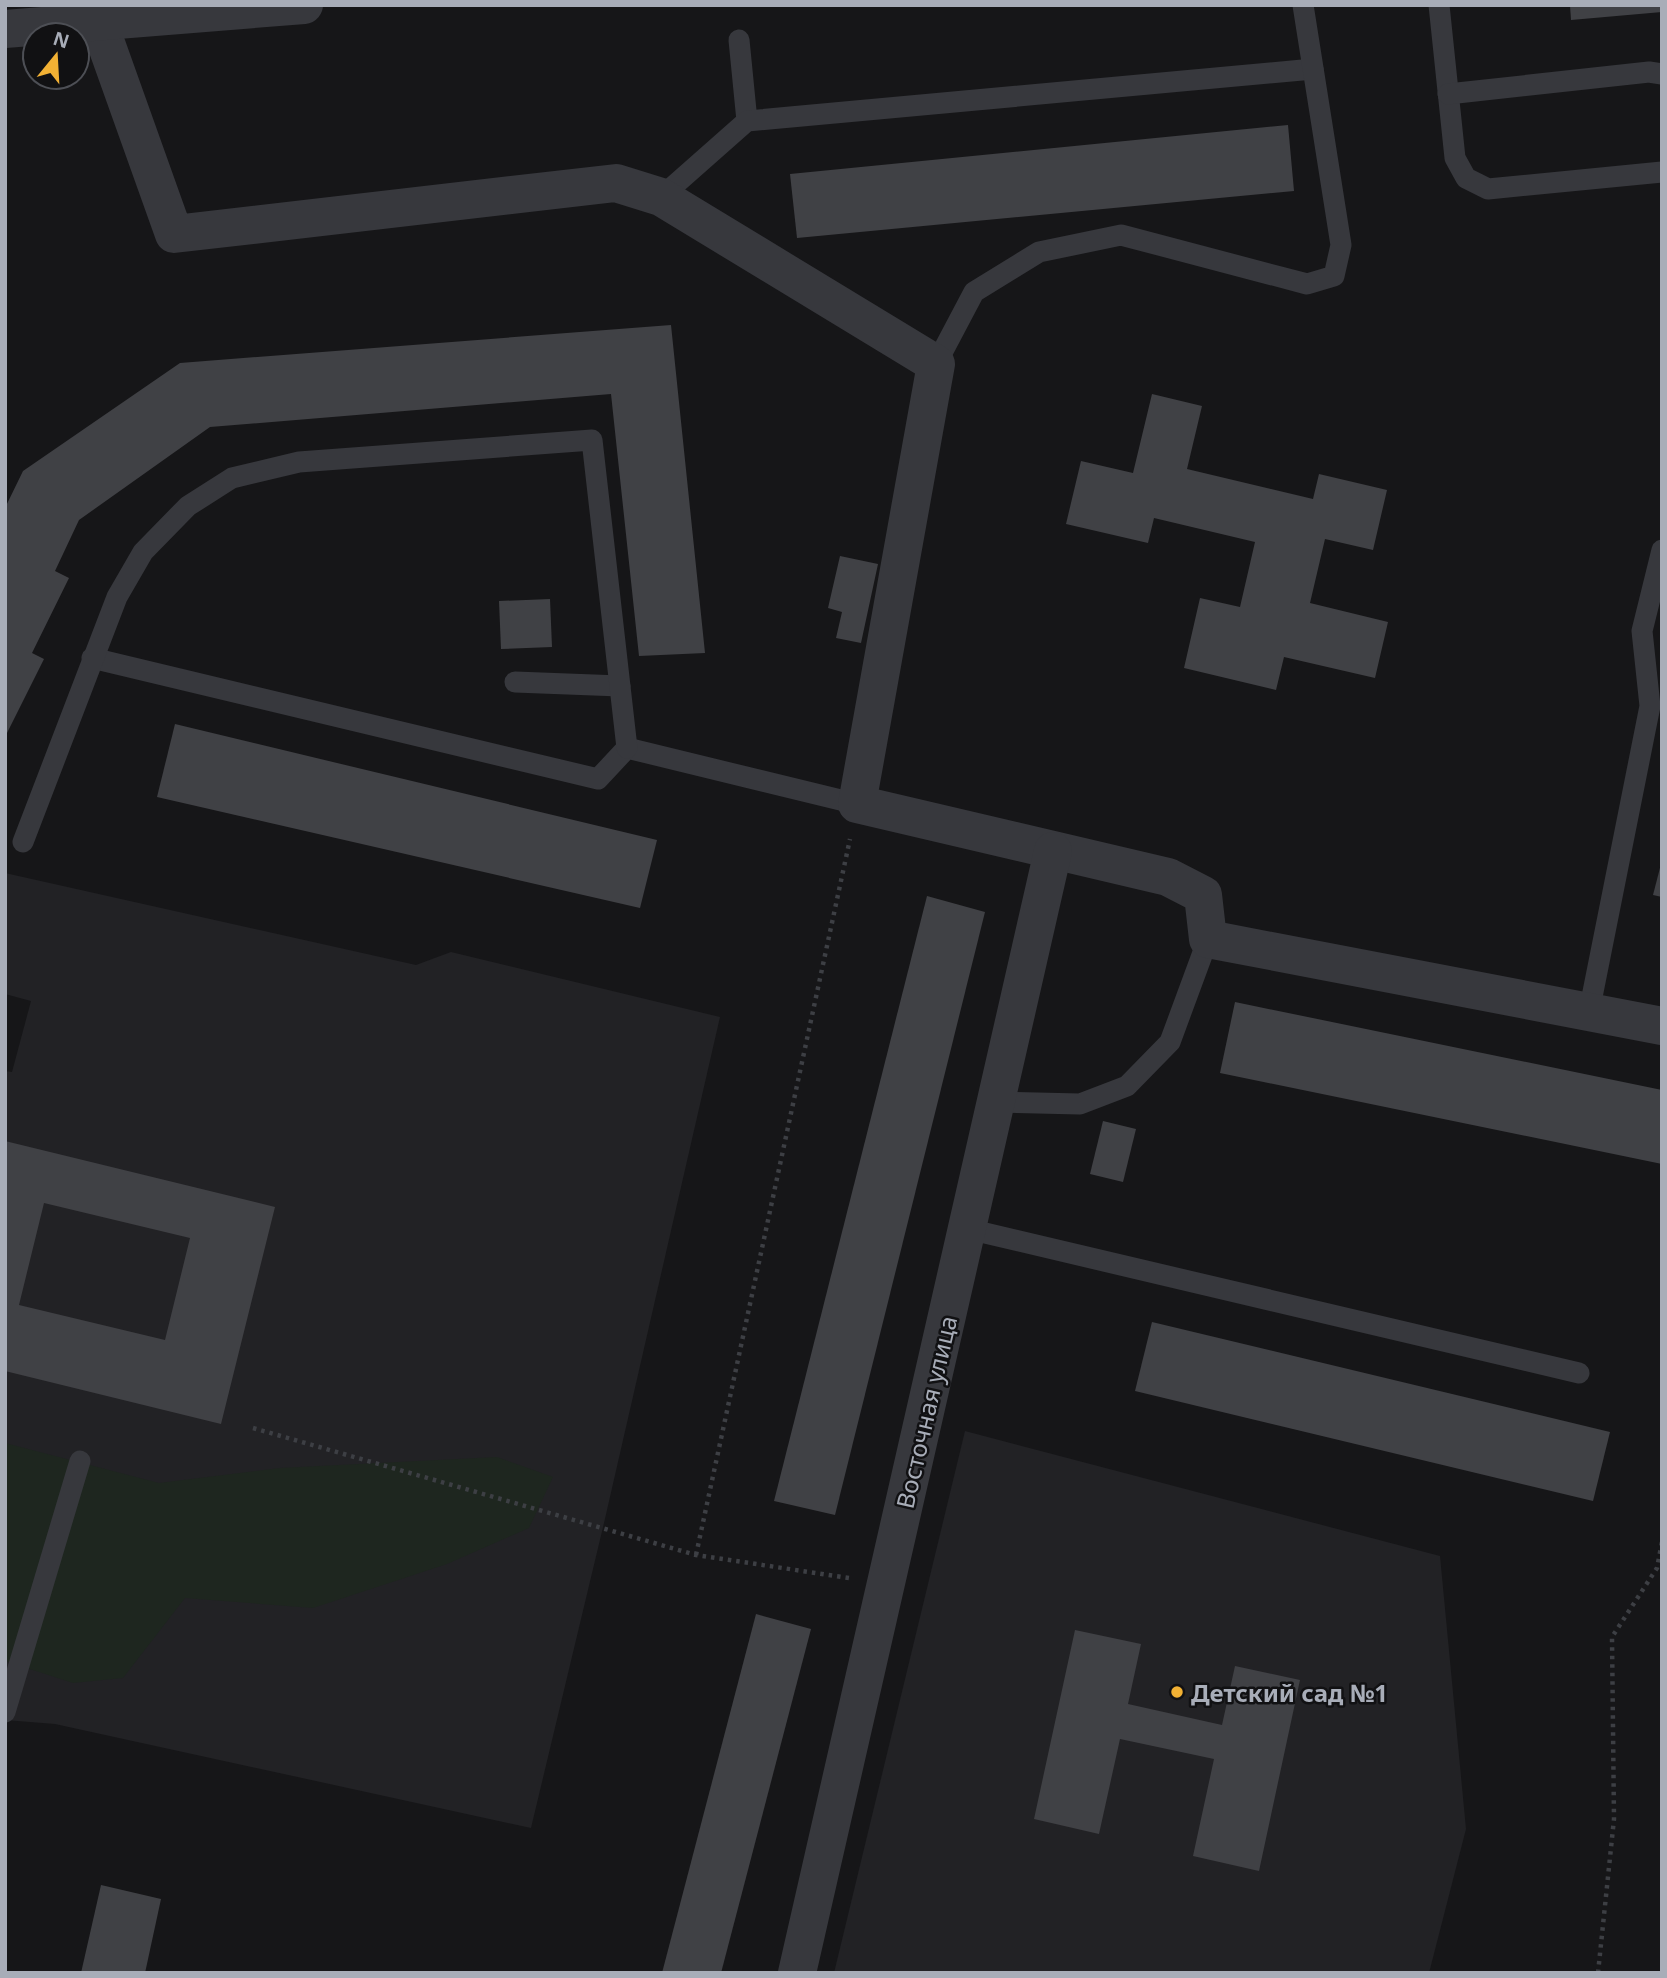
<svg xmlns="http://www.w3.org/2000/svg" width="1667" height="1978" viewBox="0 0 1667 1978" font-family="'Noto Sans',sans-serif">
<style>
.built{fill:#222225}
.green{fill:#1e261f}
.building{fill:#404145;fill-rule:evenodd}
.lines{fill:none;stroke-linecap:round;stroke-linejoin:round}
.path{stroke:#3d3f44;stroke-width:4.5;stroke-dasharray:3.5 5;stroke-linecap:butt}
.lane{stroke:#37383d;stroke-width:21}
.street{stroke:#37383d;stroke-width:38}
.poi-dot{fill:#f2b134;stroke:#111113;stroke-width:2.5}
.labels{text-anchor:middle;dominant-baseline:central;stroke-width:5;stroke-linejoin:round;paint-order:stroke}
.street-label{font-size:24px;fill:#a8adb8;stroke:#111113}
.poi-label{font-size:24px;font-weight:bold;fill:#a8adb8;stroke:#111113;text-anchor:start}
</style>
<rect width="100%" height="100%" fill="#161618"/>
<g class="built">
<path d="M5 873 416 965 451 952 720 1017 604 1523 531 1828 55 1724 5 1720V1071L12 1072 31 1001 5 994Z"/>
<path d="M965 1431 1440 1556 1466 1829 1429 1973H834Z"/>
</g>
<path class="green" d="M5 1443 159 1483 280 1468 497 1457 553 1477 529 1528 447 1564 313 1608 185 1598 123 1678 73 1683 5 1661Z"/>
<g class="building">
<path d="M1570 5H1662V12L1571 20Z"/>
<path d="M1288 125 1294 191 797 238 790 174Z"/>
<path d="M671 325 705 653 639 656 611 394 210 427 79 520 55 571 69 578 32 653 44 659 5 737V508L23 471 180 363Z"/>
<path d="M1152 394 1202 406 1187 469 1313 499 1319 474 1387 490 1373 550 1325 539 1310 603 1388 622 1375 678 1284 657 1276 690 1184 668 1200 598 1240 607 1255 542 1154 518 1148 543 1066 524 1081 461 1133 473Z"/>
<path d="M840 556 878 564 861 643 836 638 842 612 828 608Z"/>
<path d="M550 599 552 647 501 649 499 601Z"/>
<path d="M175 724 657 840 640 908 157 797Z"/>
<path d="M1661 864H1662V897L1653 895Z"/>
<path d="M927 896 985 912 835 1515 774 1501Z"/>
<path d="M1235 1002 1662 1090V1164L1220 1073Z"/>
<path d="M1103 1121 1136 1129 1123 1182 1090 1174Z"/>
<path d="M5 1141 275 1207 221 1424 5 1371ZM44 1203 190 1238 165 1340 19 1305Z"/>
<path d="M1152 1322 1610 1432 1593 1501 1135 1391Z"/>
<path d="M756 1614 811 1629 721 1973H662Z"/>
<path d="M1075 1630 1141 1644 1128 1704 1222 1725 1235 1666 1300 1680 1259 1871 1193 1856 1214 1759 1120 1739 1099 1834 1034 1819Z"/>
<path d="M101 1885 161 1899 145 1973H81Z"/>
</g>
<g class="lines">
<g class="path">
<path d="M253 1428 696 1555 849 1578"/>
<path d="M696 1555 850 839"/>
<path d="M1598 1973 1614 1819 1612 1637 1657 1568 1662 1542"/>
</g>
<g class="lane">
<path d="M1439 5 1455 158 1466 178 1488 189 1662 172"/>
<path d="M739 40 747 121"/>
<path d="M1448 94 1649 72 1662 74"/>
<path d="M661 197 747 121 1313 69"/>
<path d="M936 364 974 292 1039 252 1121 235 1307 284 1334 276 1341 245 1303 5"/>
<path d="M92 658 598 779 627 748 857 804"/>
<path d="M515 682 620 686"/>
<path d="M23 842 117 597 143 552 188 506 232 478 299 462 592 440 627 748"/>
<path d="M1589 1012 1650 706 1642 631 1662 550"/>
<path d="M996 1102 1080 1104 1127 1086 1170 1042 1208 939"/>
<path d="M968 1229 1579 1373"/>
<path d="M5 1712 80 1461"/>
</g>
<g class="street">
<path d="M98 21 174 234 616 183 661 197 936 364 857 804 1168 877 1203 895 1208 939 1662 1026"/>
<path d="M5 29 304 5"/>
<path d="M797 1973 1053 851"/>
</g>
</g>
<circle class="poi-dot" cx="1177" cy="1692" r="7"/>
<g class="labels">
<g class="street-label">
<text transform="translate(926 1412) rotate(-77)">Восточная улица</text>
</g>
<g class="poi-label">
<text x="1191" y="1692">Детский сад №1</text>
</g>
</g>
<rect width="1667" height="1978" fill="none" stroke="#a8adb8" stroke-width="14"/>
<g transform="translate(56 56) rotate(18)"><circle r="33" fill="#111113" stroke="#4d4f55" stroke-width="2"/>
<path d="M0-5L12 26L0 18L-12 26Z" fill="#f2b134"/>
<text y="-10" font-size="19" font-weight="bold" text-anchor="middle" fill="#a8adb8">N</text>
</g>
</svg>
